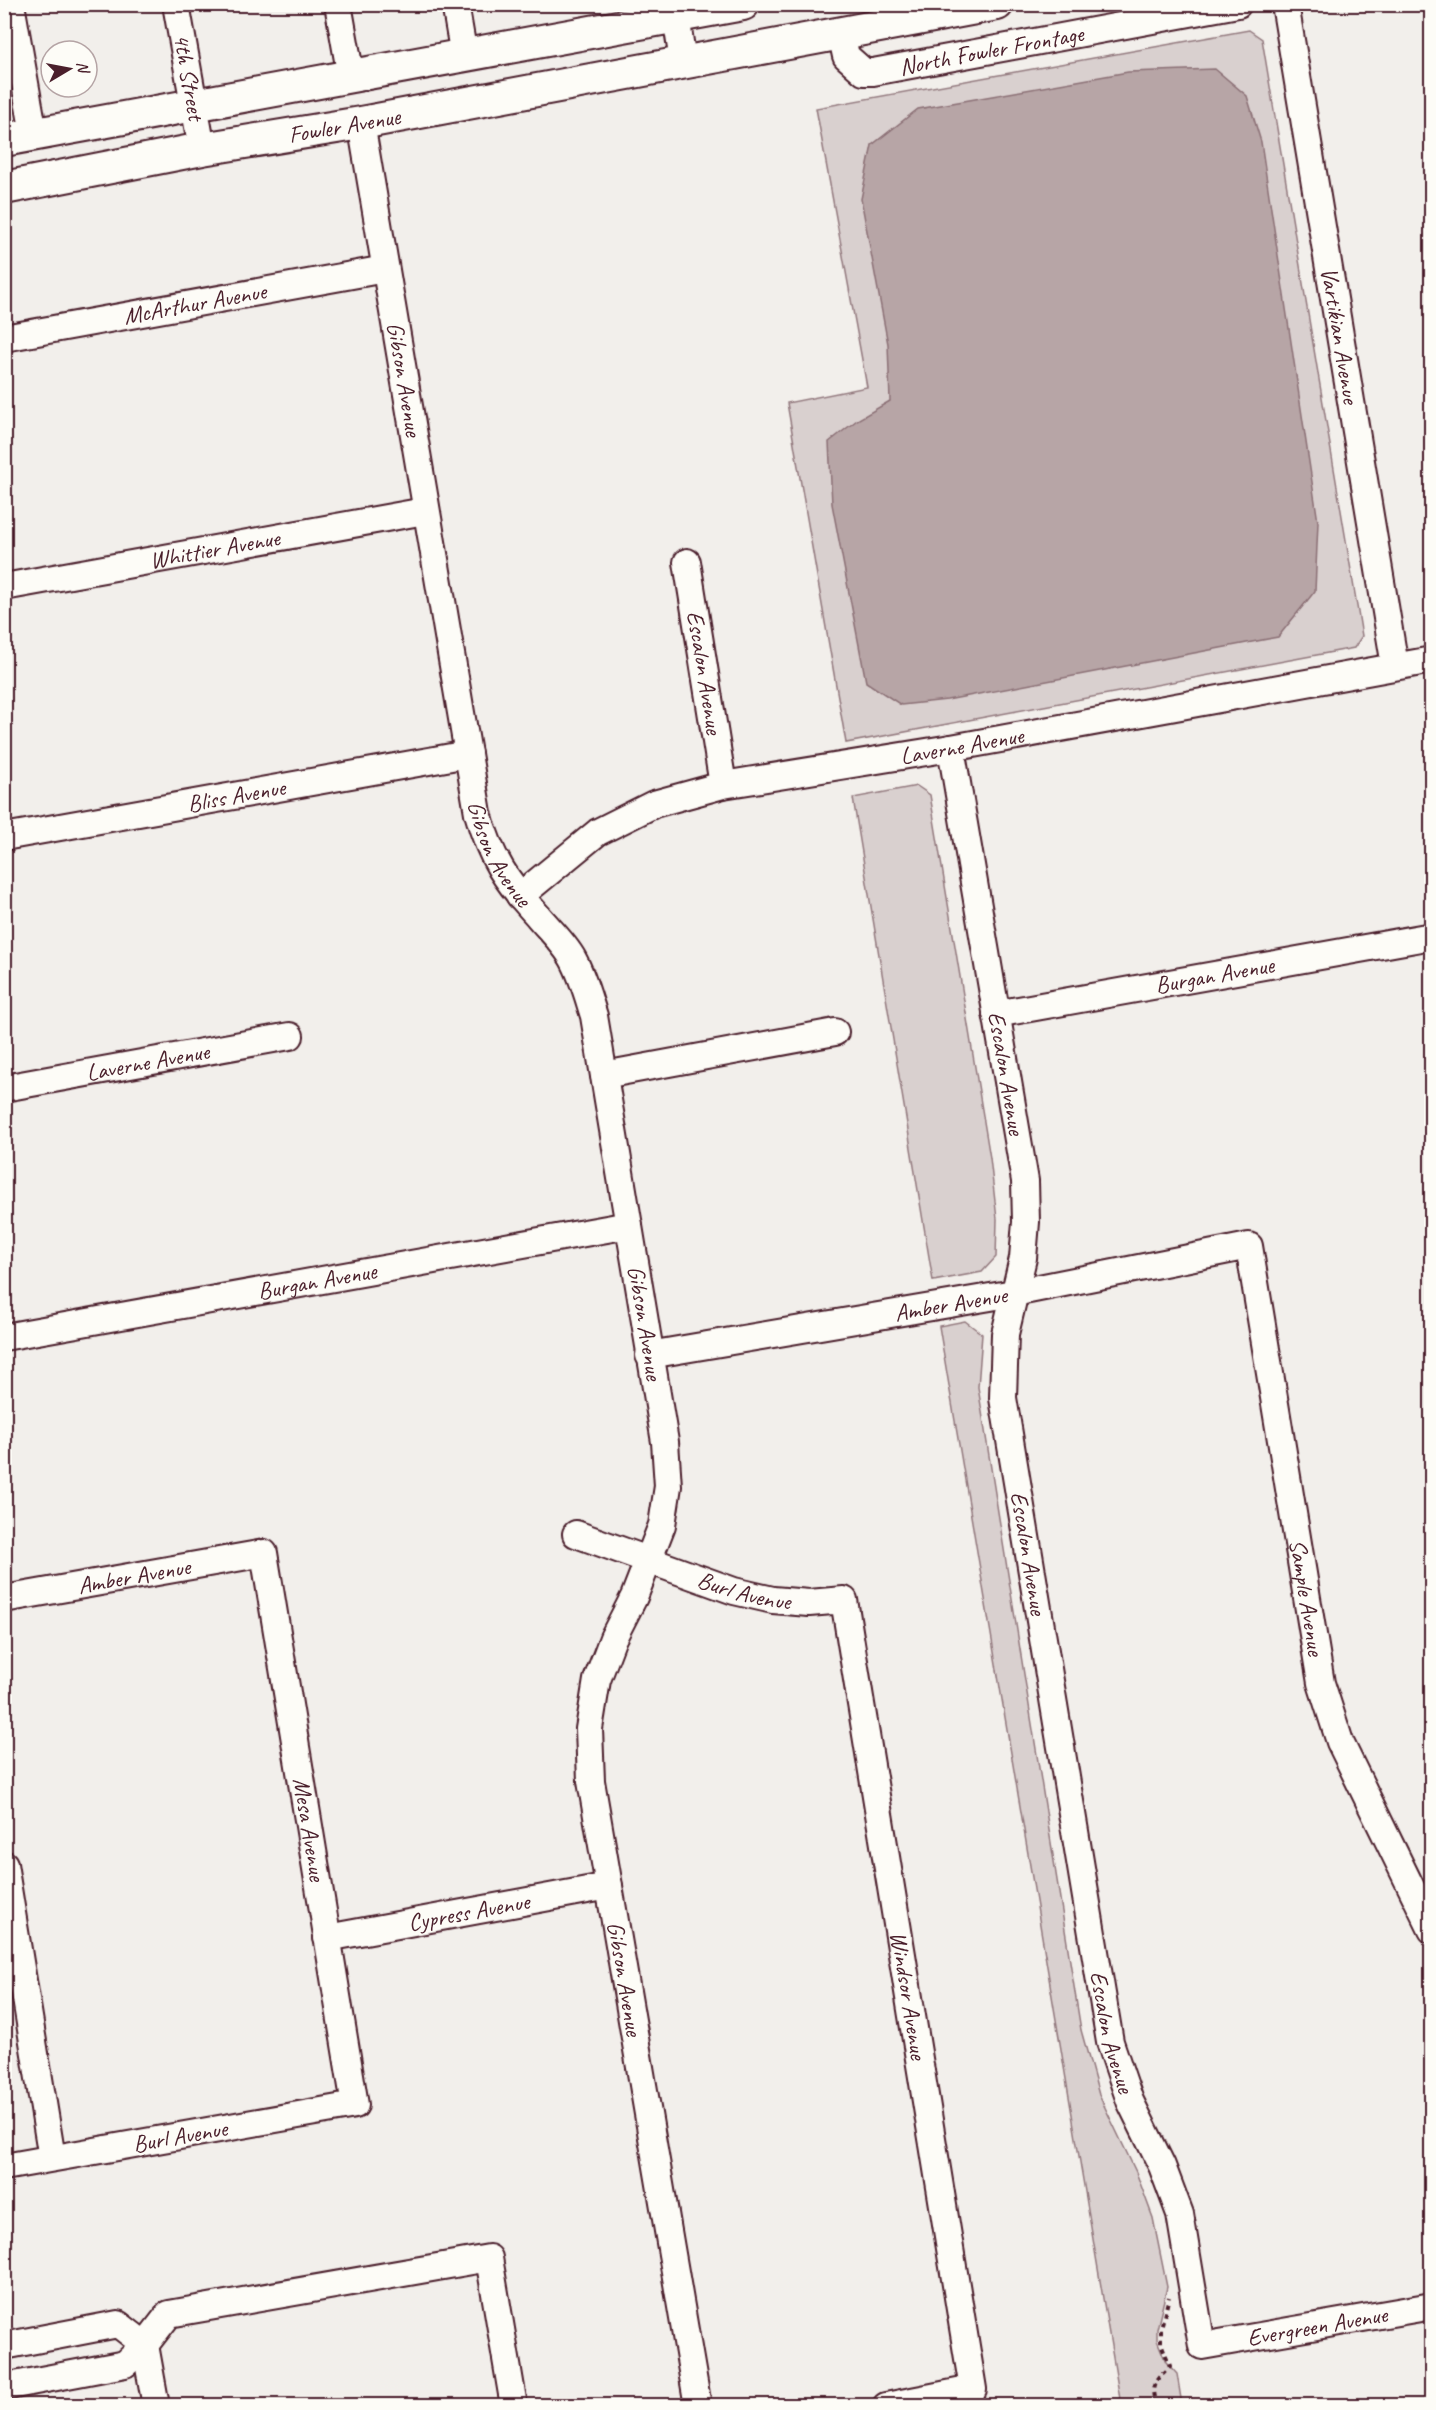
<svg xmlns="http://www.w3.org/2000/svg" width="1436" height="2410" viewBox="0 0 1436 2410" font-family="Caveat,sans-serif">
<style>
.green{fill:#d9d0cf;stroke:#92787d;stroke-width:1.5}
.water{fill:#b7a5a6;stroke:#8b6f75;stroke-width:1.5}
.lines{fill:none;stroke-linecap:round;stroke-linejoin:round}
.minor-casing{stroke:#4a1f2b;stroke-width:30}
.major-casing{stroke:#4a1f2b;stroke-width:36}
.path{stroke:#4a1f2b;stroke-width:4;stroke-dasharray:4.5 4.5;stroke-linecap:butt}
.minor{stroke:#fdfcf7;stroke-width:26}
.major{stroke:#fdfcf7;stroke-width:32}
.labels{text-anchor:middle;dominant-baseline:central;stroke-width:5;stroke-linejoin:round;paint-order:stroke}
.street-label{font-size:24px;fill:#4a1f2b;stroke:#fdfcf7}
</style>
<rect width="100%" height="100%" fill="#f2efeb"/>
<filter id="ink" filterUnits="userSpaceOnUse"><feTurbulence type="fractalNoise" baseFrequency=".0167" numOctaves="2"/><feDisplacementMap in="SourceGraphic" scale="12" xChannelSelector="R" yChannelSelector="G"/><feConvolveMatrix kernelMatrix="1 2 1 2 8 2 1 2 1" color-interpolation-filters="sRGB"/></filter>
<g filter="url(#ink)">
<g class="green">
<path d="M1249 30 1262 39 1362 636 1354 648 846 743 787 403 867 387 816 108Z"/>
<path d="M917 786 930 795 990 1158 997 1219 996 1257 982 1272 933 1281 853 798Z"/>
<path d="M965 1321 982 1334 978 1387 1081 2030 1099 2095 1136 2172 1153 2218 1167 2287 1157 2329V2340L1166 2362 1177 2374 1182 2405H1121L939 1326Z"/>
</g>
<path class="water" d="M1215 69 1247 96 1261 142 1318 522 1315 591 1278 637 947 700 901 705 866 682 832 504 829 442 857 420 890 401 888 344 861 199 872 145 918 109 1128 72Z"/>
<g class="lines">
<g class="minor-casing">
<g id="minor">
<path d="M11 4 34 134"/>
<path id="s1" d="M176 4 202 149"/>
<path d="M338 4 351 77"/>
<path d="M455 4 464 56"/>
<path d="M674 4 683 61"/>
<path id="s2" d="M1285 4 1395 666"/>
<path id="s3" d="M841 33 846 56 864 72H873L1238 4"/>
<path id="s4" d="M361 123 478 813C490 858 507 882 538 916 549 929 565 944 573 959 583 977 588 997 594 1016L665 1442 668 1486 662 1525 634 1597 613 1638 597 1680 589 1729 591 1781 698 2406"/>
<path id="s5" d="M4 338 385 269"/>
<path id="s6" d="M687 562 723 785"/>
<path id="s7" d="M4 587 425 511"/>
<path id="s8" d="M951 748 1025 1181 1026 1222 1023 1258 1005 1334 1003 1398 1110 2042 1130 2101 1162 2166 1180 2214 1202 2346 1432 2306"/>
<path id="s9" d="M4 837 468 754"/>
<path id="s10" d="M520 896 598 832 654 804 723 785 951 748 1432 660"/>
<path id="s11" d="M996 1014 1432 936"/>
<path d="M604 1075 835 1032"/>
<path id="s12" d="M4 1088 290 1036"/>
<path id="s13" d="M4 1337 629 1225"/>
<path id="s14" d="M649 1355 1014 1293 1249 1246 1321 1683 1340 1742 1432 1930"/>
<path id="s15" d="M576 1534 734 1591 773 1600 809 1603 844 1600 973 2389 886 2406"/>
<path id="s16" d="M4 1599 264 1553 355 2105 4 2167"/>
<path d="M4 1864 52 2158"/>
<path id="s17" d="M327 1938 609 1886"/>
<path d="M4 2346 118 2324 145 2345 156 2406"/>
<path d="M4 2387 125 2364 145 2345 169 2314 489 2258 514 2406"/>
</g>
</g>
<g class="major-casing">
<g id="major">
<path d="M4 140 743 4"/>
<path id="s18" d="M4 188 202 149 361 123 997 4"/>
</g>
</g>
<path class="path" d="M1157 2406C1148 2385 1156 2380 1170 2366L1161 2343V2328L1169 2297"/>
<use href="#minor" class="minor"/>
<use href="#major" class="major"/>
</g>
</g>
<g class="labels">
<g class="street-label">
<text stroke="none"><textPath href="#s3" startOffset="177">North Fowler Frontage</textPath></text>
<text stroke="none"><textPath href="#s1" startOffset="74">4th Street</textPath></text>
<text stroke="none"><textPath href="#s18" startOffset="346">Fowler Avenue</textPath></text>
<text stroke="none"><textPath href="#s5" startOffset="194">McArthur Avenue</textPath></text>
<text stroke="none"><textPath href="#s2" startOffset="336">Vartikian Avenue</textPath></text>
<text stroke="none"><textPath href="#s4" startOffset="260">Gibson Avenue</textPath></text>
<text stroke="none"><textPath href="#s7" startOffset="214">Whittier Avenue</textPath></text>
<text stroke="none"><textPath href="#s6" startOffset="112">Escalon Avenue</textPath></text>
<text stroke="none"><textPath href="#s10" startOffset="477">Laverne Avenue</textPath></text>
<text stroke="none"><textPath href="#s9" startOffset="236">Bliss Avenue</textPath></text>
<text stroke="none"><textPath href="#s4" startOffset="746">Gibson Avenue</textPath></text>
<text stroke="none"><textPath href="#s11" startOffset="222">Burgan Avenue</textPath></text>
<text stroke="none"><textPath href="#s12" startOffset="146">Laverne Avenue</textPath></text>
<text stroke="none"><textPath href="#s8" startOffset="330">Escalon Avenue</textPath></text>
<text stroke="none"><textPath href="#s13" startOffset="318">Burgan Avenue</textPath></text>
<text stroke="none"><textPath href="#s14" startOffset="306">Amber Avenue</textPath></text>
<text stroke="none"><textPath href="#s4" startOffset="1248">Gibson Avenue</textPath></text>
<text stroke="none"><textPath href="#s8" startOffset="816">Escalon Avenue</textPath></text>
<text stroke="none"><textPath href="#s16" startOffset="132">Amber Avenue</textPath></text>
<text stroke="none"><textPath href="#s15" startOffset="178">Burl Avenue</textPath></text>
<text stroke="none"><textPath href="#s14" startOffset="966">Sample Avenue</textPath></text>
<text stroke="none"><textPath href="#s16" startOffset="544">Mesa Avenue</textPath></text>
<text stroke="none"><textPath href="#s17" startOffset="144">Cypress Avenue</textPath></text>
<text stroke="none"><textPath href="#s4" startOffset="1923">Gibson Avenue</textPath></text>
<text stroke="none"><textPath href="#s15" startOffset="680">Windsor Avenue</textPath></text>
<text stroke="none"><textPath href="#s8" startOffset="1302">Escalon Avenue</textPath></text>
<text transform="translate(180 2136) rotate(-10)">Burl Avenue</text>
<text stroke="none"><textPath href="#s8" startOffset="1748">Evergreen Avenue</textPath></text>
</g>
</g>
<rect width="1436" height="2410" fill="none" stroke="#fdfcf7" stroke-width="24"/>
<rect x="12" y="12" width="1412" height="2386" fill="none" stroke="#4a1f2b" stroke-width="2" filter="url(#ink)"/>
<g transform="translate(69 69) rotate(80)"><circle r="28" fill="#fdfcf7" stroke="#b5a4a5" stroke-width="1.5"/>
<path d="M0-4.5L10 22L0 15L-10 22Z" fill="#4a1f2b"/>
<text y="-9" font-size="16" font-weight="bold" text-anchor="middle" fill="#4a1f2b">N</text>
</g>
</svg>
